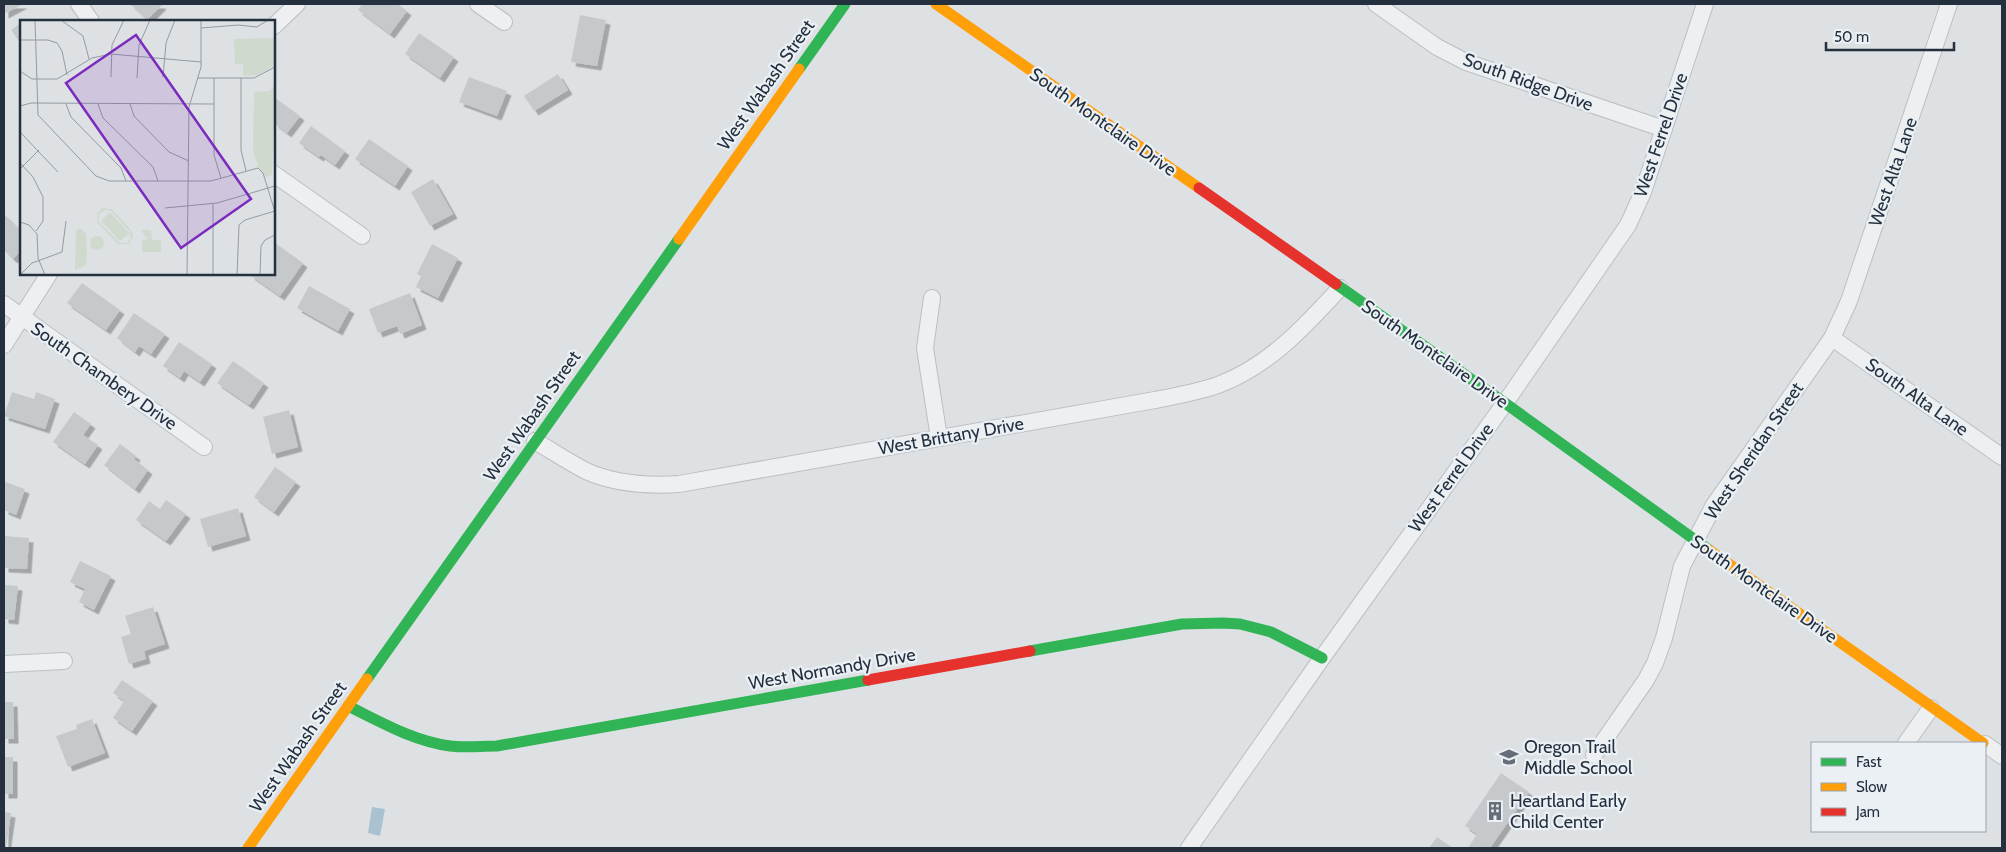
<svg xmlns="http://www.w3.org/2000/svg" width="2006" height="852" viewBox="0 0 2006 852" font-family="Cabin,sans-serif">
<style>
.water{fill:#aac1d2}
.building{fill:#c6c9cc;filter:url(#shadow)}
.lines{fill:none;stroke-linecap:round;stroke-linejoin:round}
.street-casing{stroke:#bcbfc2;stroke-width:18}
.street{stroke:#edeff1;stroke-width:16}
.fast{stroke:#30b455;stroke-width:11}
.slow{stroke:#ff9f0a;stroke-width:11}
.jam{stroke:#e5322d;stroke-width:11}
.labels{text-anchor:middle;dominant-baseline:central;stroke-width:4.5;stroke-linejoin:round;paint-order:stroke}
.street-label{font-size:18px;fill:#24303e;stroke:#ebf0f5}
.poi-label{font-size:18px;fill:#24303e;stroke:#ebf0f5;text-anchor:start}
.inset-road{fill:none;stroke:#949aa2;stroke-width:1}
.view{fill:#7b2cbf;fill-opacity:0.15;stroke:#7b2cbf;stroke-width:2.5}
.inset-edge{fill:none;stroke:#24303e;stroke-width:2.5}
</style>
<defs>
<filter id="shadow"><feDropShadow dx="4.5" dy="4.5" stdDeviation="0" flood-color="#0004"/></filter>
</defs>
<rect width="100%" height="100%" fill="#dee1e4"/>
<path class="water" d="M372 807 385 809 380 836 368 833Z"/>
<g class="building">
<path d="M4 4H23L4 14Z"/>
<path d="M130 4H160L162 5 147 20Z"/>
<path d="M362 4H398L407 11 390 34 358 10Z"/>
<path d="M580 15 606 20 597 66 571 62Z"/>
<path d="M21 23V44L11 30Z"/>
<path d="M419 33 454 57 440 78 405 54Z"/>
<path d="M558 74 568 90 534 111 524 96Z"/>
<path d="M469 77 507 91 497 116 459 102Z"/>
<path d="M274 97 300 116 287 133 274 123Z"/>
<path d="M311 126 345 151 335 165 321 155 319 157 299 143Z"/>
<path d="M369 139 408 166 395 186 355 159Z"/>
<path d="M433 179 453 214 430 226 411 192Z"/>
<path d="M4 214 21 231V251L13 259 4 250Z"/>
<path d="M274 242 303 263 280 296 250 275 251 274H274Z"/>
<path d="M432 244 458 258 438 298 416 287 421 276 417 274Z"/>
<path d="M82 283 120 310 106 330 67 303Z"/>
<path d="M309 286 350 309 338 331 297 308Z"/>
<path d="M410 293 422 325 400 334 397 326 378 333 369 309Z"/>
<path d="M134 313 165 334 151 354 139 346 135 352 117 338Z"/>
<path d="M179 342 212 364 200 382 184 371 180 378 163 366Z"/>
<path d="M233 361 264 383 249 405 217 383Z"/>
<path d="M12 392 34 399 36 392 55 399 45 429 4 416Z"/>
<path d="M289 410 298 447 272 454 263 417Z"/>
<path d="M74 412 91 424 83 435 98 445 85 464 53 442Z"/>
<path d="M120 444 136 456 134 459 148 470 135 489 104 465Z"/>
<path d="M275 467 296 482 274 512 254 497Z"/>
<path d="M5 482 25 489 16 515 4 510Z"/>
<path d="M166 500 186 514 166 541 136 520 149 501 160 509Z"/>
<path d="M238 508 246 536 208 547 200 519Z"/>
<path d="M4 536 29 538 27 569 4 568Z"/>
<path d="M80 561 111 576 94 610 79 602 85 589 70 582Z"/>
<path d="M4 585 18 586 14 620 4 619Z"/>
<path d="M153 607 165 644 144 651 146 659 129 664 121 637 131 634 125 616Z"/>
<path d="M122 680 153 701 132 731 113 718 124 701 113 693Z"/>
<path d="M4 702H13L14 739H4Z"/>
<path d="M92 719 105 753 68 767 56 736 77 729 76 725Z"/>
<rect x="4" y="757" width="9" height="37"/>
<path d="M1501 773 1529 792 1490 848H1468L1477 834 1465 826Z"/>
<path d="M4 812 11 813 6 848H4Z"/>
<path d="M1437 837 1453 848H1429Z"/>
</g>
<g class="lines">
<g class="street-casing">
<g id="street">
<path d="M79 4 91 21"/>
<path d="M478 4 504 22"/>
<path d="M1376 4 1437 47 1466 62 1664 129"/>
<path d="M274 26 297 4"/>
<path d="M274 174 362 236"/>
<path d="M932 298 925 348 939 438"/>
<path d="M4 304 204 447"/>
<path d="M1832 338 2002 457"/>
<path d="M4 345 49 274"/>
<path d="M535 441C552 451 569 462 586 471 615 484 648 486 679 484L1155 400C1176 396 1198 392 1218 385 1269 366 1304 327 1340 288"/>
<path d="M4 664 64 661"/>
<path d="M1906 743 1931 708"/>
<path d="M1985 744 2002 756"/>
<path d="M1594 755 1646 680 1655 663 1664 638 1682 566 1714 505 1832 338 1849 301 1949 4"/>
<path d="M1189 848 1322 658 1505 403 1628 225 1643 192 1705 4"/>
</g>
</g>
<use href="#street" class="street"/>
<g class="fast">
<path d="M799 69 845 4"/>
<path d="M1336 284 1505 403 1709 550"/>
<path d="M1030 651 1182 624 1223 623 1240 624 1271 632 1322 658"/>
<path d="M367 679 679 239"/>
<path d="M348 706C381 722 413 741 450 746 465 748 481 746 497 746L868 680"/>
</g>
<g class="slow">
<path d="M936 4 1199 188"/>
<path d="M679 239 799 69"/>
<path d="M1709 550 1983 743"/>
<path d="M248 848 367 679"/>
</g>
<g class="jam">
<path d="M1199 188 1336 284"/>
<path d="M868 680 1030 651"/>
</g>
</g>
<defs>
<g id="school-bare" transform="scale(1.5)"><path d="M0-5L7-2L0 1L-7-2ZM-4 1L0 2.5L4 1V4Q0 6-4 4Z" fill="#656e78" stroke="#ebf0f5" stroke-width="2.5" paint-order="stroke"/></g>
<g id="building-bare" transform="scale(1.5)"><path d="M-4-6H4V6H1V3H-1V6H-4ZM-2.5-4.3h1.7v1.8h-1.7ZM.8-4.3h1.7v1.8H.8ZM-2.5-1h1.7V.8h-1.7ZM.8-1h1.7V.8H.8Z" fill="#656e78" stroke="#ebf0f5" stroke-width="2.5" paint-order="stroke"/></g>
</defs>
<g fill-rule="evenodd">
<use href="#school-bare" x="1509" y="757"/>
<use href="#building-bare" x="1495" y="811"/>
</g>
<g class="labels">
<g class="street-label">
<text transform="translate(1528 82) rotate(20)">South Ridge Drive</text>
<text transform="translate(766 85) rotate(-55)">West Wabash Street</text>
<text transform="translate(1103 122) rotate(35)">South Montclaire Drive</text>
<text transform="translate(1661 135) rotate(-71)">West Ferrel Drive</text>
<text transform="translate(1893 172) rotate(-71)">West Alta Lane</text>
<text transform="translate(1435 354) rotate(35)">South Montclaire Drive</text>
<text transform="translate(104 376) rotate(35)">South Chambery Drive</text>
<text transform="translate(1917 397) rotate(35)">South Alta Lane</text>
<text transform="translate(532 416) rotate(-55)">West Wabash Street</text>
<text transform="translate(951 436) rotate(-10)">West Brittany Drive</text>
<text transform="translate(1754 451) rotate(-56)">West Sheridan Street</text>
<text transform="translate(1451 478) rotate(-54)">West Ferrel Drive</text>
<text transform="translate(1764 589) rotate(35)">South Montclaire Drive</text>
<text transform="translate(832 669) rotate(-10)">West Normandy Drive</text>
<text transform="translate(298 747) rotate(-55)">West Wabash Street</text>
</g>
<g class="poi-label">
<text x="1524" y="747">Oregon Trail<tspan x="1524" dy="21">Middle School</tspan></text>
<text x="1510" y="801">Heartland Early<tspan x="1510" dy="21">Child Center</tspan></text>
</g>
</g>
<g transform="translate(20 20)">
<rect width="255" height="255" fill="#dee1e4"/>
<path d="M255 15V45L238 55 223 56V44H215L214 19 253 18ZM255 64 252 155 246 157 238 147 233 130 234 72 250 71ZM82 188 92 189 111 210 113 217 109 224H98L78 203 77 194ZM85 190 91 191 110 212 111 218 107 223H100L110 214V213L100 223 79 202V194ZM90 192 109 213 100 221 81 201ZM60 208 66 214 67 237 66 245 55 250 56 211ZM121 210H131L132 220H141V232H122V220L127 219ZM70 223a7 7 0 1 1 14 0a7 7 0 1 1-14 0Z" fill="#cfd9ce" fill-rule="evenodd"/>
<path class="inset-road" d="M15 0 18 95 76 156 89 161H191L238 148 243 153 255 192M41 0 63 16 69 39M181 8 218 5 237 7 248 0M0 20H28L37 23 42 31 47 55M0 51 12 59H37L72 38 91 34 181 42M91 57 92 25 104 0M143 57 146 23 155 0M117 58 119 25 130 0M178 58H234L255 47M194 58V135L201 158M221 58V130L226 151M46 84 51 97 101 148 106 161M78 84 83 98 133 147 138 161M110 84 114 96 149 132 169 141M0 86 11 83 194 84M0 112 38 152M0 143 13 157 23 177V201L16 211M0 149 19 130M193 184V255M145 188 197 183 255 166M0 202 9 205 17 214 18 238 25 255M0 255 12 243 42 232 46 201M167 255 169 87 181 47V0M217 255 219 205 225 200 255 191M240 255 241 226 245 220 255 215"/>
<path class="view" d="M116 15 231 179 161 228 46 63Z"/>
<rect width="255" height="255" class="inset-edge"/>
</g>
<rect width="2006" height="852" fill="none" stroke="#24303e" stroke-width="10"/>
<rect x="1811" y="742" width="175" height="90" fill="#ebf0f5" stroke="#9ba3ac"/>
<rect x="1821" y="758" width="25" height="8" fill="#30b455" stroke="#9ba3ac"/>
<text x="1856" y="767" font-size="15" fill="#24303e">Fast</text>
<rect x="1821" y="783" width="25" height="8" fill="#ff9f0a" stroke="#9ba3ac"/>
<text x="1856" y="792" font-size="15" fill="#24303e">Slow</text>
<rect x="1821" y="808" width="25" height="8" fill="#e5322d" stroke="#9ba3ac"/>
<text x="1856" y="817" font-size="15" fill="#24303e">Jam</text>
<path d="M1826 42v8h128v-8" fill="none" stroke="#24303e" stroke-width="2.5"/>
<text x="1834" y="42" font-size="15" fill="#24303e" stroke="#ebf0f5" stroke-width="4" paint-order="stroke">50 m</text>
</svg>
